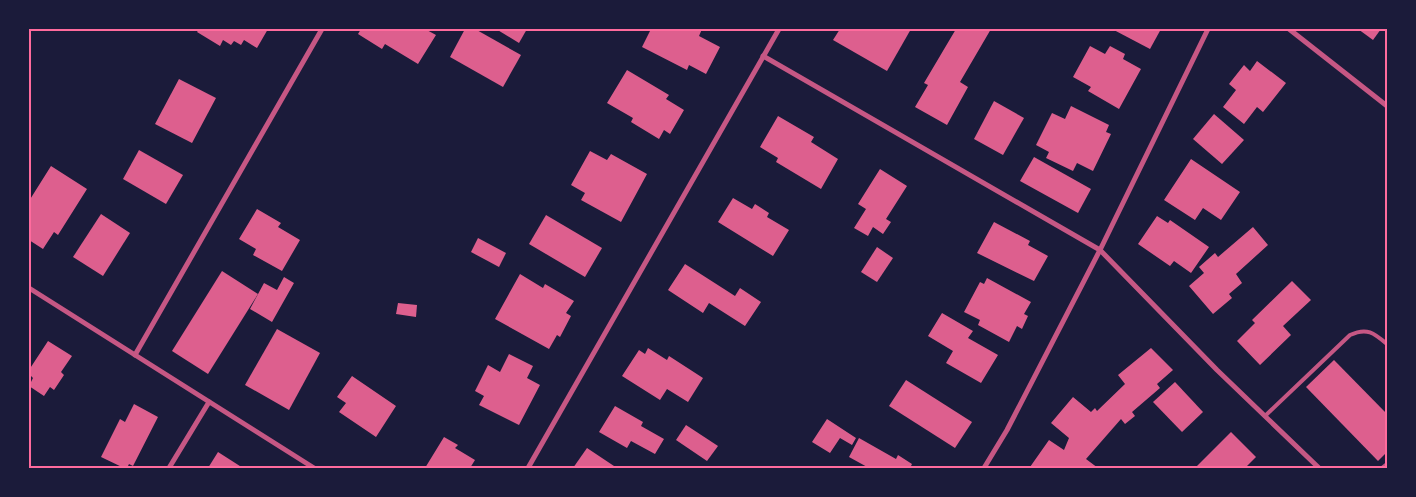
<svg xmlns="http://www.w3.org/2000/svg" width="1416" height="497" viewBox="0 0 1416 497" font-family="'Source Sans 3',sans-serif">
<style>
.building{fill:#dd5f8e}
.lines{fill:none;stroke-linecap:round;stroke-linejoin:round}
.service{stroke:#c65784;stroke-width:4}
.minor{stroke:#c65784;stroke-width:5}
.neatline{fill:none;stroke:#ff6b9d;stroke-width:2}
</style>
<rect width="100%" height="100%" fill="#1b1b3a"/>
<g class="building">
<path d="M199 29H268L257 48 244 40 241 45 234 41 231 45 223 40 220 46 197 32Z"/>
<path d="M361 29H425L436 35 418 64 385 44 382 49 358 34Z"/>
<path d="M465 29H475L521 55 503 87 450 57Z"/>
<path d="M496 29H527L519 43Z"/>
<path d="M651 29H702L699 36 720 47 706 74 689 65 687 70 642 47Z"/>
<path d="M840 29H911L887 71 833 40Z"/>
<path d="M956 29H991L960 82 968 87 947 125 915 107 928 85 924 83Z"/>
<path d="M1112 29H1161L1150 49Z"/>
<path d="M1358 29H1381L1373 40Z"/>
<path d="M1090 46 1105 54 1110 46 1125 54 1123 59 1141 69 1119 109 1088 91 1091 87 1073 77Z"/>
<path d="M1257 61 1286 83 1263 112 1257 107 1244 124 1223 107 1236 90 1229 84 1244 65 1250 71Z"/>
<path d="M627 70 669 95 666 99 684 110 670 134 664 130 659 139 631 122 633 118 607 103Z"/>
<path d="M179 79 216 98 192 143 155 124Z"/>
<path d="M994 101 1024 118 1003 155 974 139Z"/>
<path d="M1071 106 1109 125 1106 132 1111 134 1093 171 1077 163 1073 171 1046 158 1049 152 1036 145 1052 113 1065 119Z"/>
<path d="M1214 114 1244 140 1222 164 1193 139Z"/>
<path d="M778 116 814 137 811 142 838 159 821 189 776 162 778 158 760 147Z"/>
<path d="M139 150 183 175 166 204 123 179Z"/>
<path d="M590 151 607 160 611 154 647 174 621 222 581 200 585 193 571 185Z"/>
<path d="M1034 157 1091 189 1078 213 1020 181Z"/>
<path d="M1191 159 1240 192 1221 220 1203 208 1195 220 1164 200Z"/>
<path d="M51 166 87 189 58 235 54 232 43 249 29 240V201Z"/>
<path d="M880 169 907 186 886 219 891 222 883 234 873 227 868 236 854 228 866 209 858 204Z"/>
<path d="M733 198 752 209 755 204 769 213 767 217 789 230 773 256 718 222Z"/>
<path d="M257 209 281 223 278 227 300 240 282 271 253 255 256 249 239 239Z"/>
<path d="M101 214 130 233 103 276 73 257Z"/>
<path d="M546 215 602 248 585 277 529 244Z"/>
<path d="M1157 216 1168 223 1170 220 1209 247 1191 273 1174 261 1170 266 1138 244Z"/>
<path d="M994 222 1030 241 1028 245 1048 256 1034 281 977 253Z"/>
<path d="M1253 227 1268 245 1236 274 1242 283 1229 294 1232 298 1213 314 1189 286 1204 273 1199 267 1215 253 1218 257Z"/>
<path d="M478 238 506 253 499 267 471 252Z"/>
<path d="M877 247 893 258 877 282 861 272Z"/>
<path d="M685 264 735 296 740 288 761 302 745 326 709 303 703 313 668 290Z"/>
<path d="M222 271 258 294 208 374 172 351Z"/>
<path d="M520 274 543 288 545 284 574 301 566 313 571 316 560 337 557 335 549 349 495 319Z"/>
<path d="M284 277 294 283 272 322 250 309 264 283 277 290Z"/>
<path d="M987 278 1031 302 1024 314 1028 316 1022 329 1017 326 1009 342 978 325 980 320 964 312 980 282 984 284Z"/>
<path d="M1292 281 1311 300 1283 326 1291 335 1260 365 1237 341 1255 323 1252 320Z"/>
<path d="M398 303 417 305 416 317 396 314Z"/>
<path d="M942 313 973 331 968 338 998 355 981 383 946 363 953 351 928 336Z"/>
<path d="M277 329 320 353 289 410 245 385Z"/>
<path d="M48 341 72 356 61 372 64 375 54 390 50 387 44 396 29 386 33 378 29 374V370Z"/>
<path d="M648 348 667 360 669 356 703 378 688 402 667 389 660 400 622 376 639 350 645 354Z"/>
<path d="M1151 348 1173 370 1157 384 1160 388 1132 412 1135 416 1125 424 1121 419 1086 459 1098 468 1030 467 1049 440 1064 450 1069 438 1051 423 1073 397 1091 412 1095 408 1097 411 1125 384 1118 375Z"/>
<path d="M509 354 533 366 527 378 540 385 519 425 479 405 484 396 475 391 488 365 500 372Z"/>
<path d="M1334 360 1387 414V452L1378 461 1306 387Z"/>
<path d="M352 376 396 406 376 437 339 412 346 403 337 397Z"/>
<path d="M906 380 972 422 955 448 889 406Z"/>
<path d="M1175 382 1203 412 1182 432 1153 402Z"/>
<path d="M134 404 158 417 133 466 129 464 127 468H124L101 457 120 419 125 422Z"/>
<path d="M615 406 643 422 641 426 664 439 655 454 631 441 627 448 599 432Z"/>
<path d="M827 419 856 438 852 445 840 438 830 453 812 442Z"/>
<path d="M686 425 718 446 707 461 676 440Z"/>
<path d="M1231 432 1256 457 1245 468H1195Z"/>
<path d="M444 437 458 445 455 448 475 460 470 468H425Z"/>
<path d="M859 438 896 459 898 455 912 464 910 468H869L849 457Z"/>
<path d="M587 448 617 468H573Z"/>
<path d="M218 452 243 468H208Z"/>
</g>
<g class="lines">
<g class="service">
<path d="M1265 416 1350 335C1367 327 1374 333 1387 344"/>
<path d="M1382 468 1387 464"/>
</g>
<g class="minor">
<path d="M1289 29 1387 106"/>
<path d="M763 56 1100 250 1217 370 1319 468"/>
<path d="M29 288 314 468"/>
<path d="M135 355 322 29"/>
<path d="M169 468 209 402"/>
<path d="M528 468 779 29"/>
<path d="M984 468 1007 430 1100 250 1208 29"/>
</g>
</g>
<rect width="1416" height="497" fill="none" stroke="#1b1b3a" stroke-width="60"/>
<rect x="30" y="30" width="1356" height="437" class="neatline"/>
</svg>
